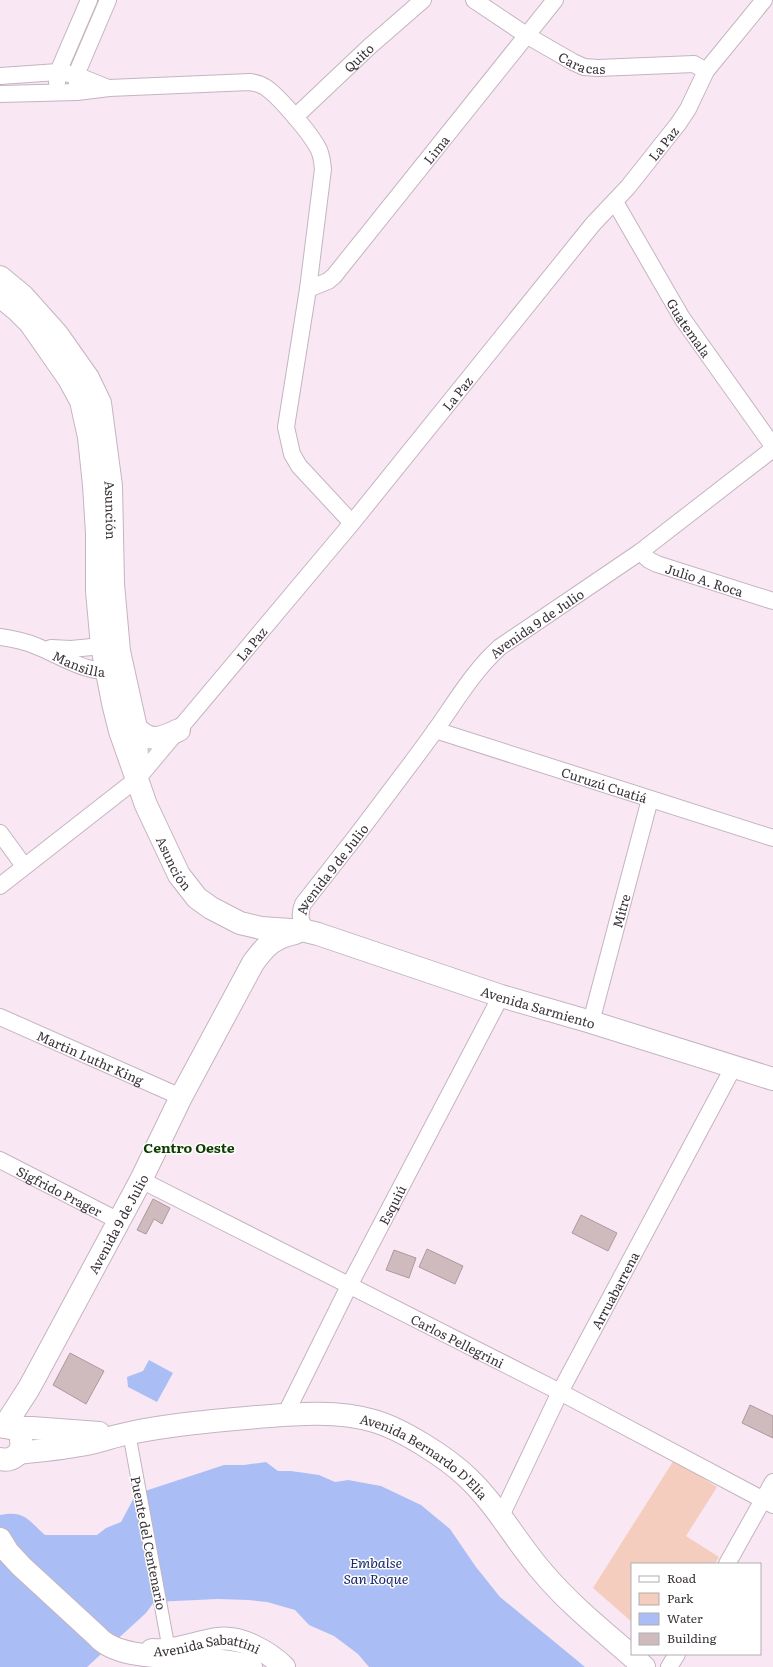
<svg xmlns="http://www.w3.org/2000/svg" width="773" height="1667" viewBox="0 0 773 1667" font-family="Literata,serif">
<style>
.green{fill:#f5cdbe}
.water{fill:#aabef5}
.building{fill:#cfbbbe;stroke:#ad999c}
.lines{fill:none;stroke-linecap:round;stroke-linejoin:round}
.pedestrian-casing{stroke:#c4b4c0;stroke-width:14}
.minor-casing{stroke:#c4b4c0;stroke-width:18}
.secondary-casing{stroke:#c4b4c0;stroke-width:24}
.pedestrian{stroke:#fff;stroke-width:12}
.minor{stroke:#fff;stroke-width:16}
.secondary{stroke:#fff;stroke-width:22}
.labels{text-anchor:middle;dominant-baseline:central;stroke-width:3;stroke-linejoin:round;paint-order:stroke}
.street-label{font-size:13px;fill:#3a3338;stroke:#fff}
.neighbourhood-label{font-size:14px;font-weight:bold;fill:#0e3d01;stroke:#fff}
.water-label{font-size:14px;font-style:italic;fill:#1b2968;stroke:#fff}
</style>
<rect width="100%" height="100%" fill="#f9e8f4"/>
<path class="green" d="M674 1460 717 1487 686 1536 719 1557 715 1564H632V1622L593 1588Z"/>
<g class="water">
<path d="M149 1360 173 1373 157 1402 128 1387 127 1377 143 1371Z"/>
<path d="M266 1462 278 1471H291L319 1475 335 1482 348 1480 381 1486 421 1505 450 1529 476 1567 500 1597 585 1667H369L358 1654 334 1636 309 1625 295 1610 267 1602 248 1600 218 1599 154 1602 146 1613 87 1667H0V1515C25 1510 28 1520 45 1535H97L106 1528 121 1522 136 1494 224 1465H244Z"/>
</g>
<g class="building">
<path d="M153 1199 170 1208 162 1224 154 1219 146 1234 137 1230Z"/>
<path d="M581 1215 617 1233 608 1251 572 1233Z"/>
<path d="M427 1249 463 1266 455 1284 419 1267Z"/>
<path d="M394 1250 416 1258 409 1278 386 1270Z"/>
<path d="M70 1353 104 1371 86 1404 53 1385Z"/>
<path d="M750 1405 773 1416V1438L742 1423Z"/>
</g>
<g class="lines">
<g class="pedestrian-casing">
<path id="pedestrian" d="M129 1433 169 1650"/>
</g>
<g class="minor-casing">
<g id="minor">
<path id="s1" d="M474 0 526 35 573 62 584 67 598 68 694 64 706 71"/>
<path d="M0 76 58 72 76 75 108 88"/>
<path d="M57 82 58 72 89 0"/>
<path d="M77 84 76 75 108 0"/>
<path d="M0 94 77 92 109 88 250 82C256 83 260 84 265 87 279 96 310 133 318 148 322 155 322 162 323 169L308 289 286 427 292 454 299 466 352 523"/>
<path id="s2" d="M295 117 369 47 423 0"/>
<path id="s3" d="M615 202 682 318 773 446"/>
<path id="s4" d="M308 289 328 281 334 276 555 0"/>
<path id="s5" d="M640 552 649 560 657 564 773 601"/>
<path id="s6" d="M0 637C13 639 25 641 36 646 58 654 93 678 116 669"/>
<path d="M51 648 71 649 102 646 113 649"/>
<path id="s7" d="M435 730 773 838"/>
<path d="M0 833 24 866"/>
<path id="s8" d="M0 886 138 778 352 523 593 224 628 187 678 124 688 109 706 71 764 0"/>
<path id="s9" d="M306 931C300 922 299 914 303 904 346 850 388 795 429 739 452 708 471 673 500 647L640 552 773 449"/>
<path id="s10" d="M0 1017 181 1097"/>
<path id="s11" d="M591 1022 650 799"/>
<path id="s12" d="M0 1160 119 1221"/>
<path id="s13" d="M141 1180 560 1392 773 1505"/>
<path id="s14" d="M285 1415 350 1284 501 996"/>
<path id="s15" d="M501 1516 560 1392 734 1066"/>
<path d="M727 1564 773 1482"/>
<path d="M669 1667 677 1654"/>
</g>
</g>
<g class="secondary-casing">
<g id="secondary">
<path id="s16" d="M0 277 23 296 57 334 88 378 100 403 111 486 113 584 119 651 136 728 137 759"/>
<path id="s17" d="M0 296 17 310 30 323 69 379 81 401 89 437 94 485 97 533V591L102 646 113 703 120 731 146 805 179 875 197 898 211 908 240 923 261 928 306 931 318 934 501 996 591 1022 773 1079"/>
<path d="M136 728C151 744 162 738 179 730"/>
<path id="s18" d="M4 1427 29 1388 41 1366 141 1180 181 1097 253 963C266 945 273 938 295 933"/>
<path d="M10 1428H32L99 1433"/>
<path id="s19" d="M19 1453C44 1450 70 1448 95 1442 107 1439 118 1435 130 1433 172 1424 215 1421 257 1417 295 1414 337 1410 374 1421 402 1429 446 1457 467 1477 498 1506 517 1544 545 1575 574 1609 611 1637 644 1667"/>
<path d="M0 1459C12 1462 24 1453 21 1440"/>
<path d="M0 1539 8 1552 21 1566 97 1636C123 1667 205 1651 251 1667"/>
<path id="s20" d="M152 1650C175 1652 196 1642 218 1639 241 1636 269 1652 284 1667"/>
</g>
</g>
<use href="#pedestrian" class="pedestrian"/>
<use href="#minor" class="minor"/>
<use href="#secondary" class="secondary"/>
</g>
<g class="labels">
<g class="street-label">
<text stroke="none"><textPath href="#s2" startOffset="87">Quito</textPath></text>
<text stroke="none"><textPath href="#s1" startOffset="126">Caracas</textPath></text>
<text stroke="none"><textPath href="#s8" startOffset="999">La Paz</textPath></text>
<text stroke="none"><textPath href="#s4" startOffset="192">Lima</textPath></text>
<text stroke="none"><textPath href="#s3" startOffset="146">Guatemala</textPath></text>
<text stroke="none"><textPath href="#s8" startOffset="675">La Paz</textPath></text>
<text stroke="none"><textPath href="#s16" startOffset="270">Asunción</textPath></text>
<text stroke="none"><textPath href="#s5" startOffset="71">Julio A. Roca</textPath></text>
<text stroke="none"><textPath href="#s9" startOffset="396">Avenida 9 de Julio</textPath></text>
<text stroke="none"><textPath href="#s8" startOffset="351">La Paz</textPath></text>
<text stroke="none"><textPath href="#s6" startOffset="84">Mansilla</textPath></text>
<text stroke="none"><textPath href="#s7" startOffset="178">Curuzú Cuatiá</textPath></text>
<text stroke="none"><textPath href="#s17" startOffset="610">Asunción</textPath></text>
<text stroke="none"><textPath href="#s9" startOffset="73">Avenida 9 de Julio</textPath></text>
<text stroke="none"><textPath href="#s11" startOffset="115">Mitre</textPath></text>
<text stroke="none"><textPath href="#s17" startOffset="1013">Avenida Sarmiento</textPath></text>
<text stroke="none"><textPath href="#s10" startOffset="99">Martin Luthr King</textPath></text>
<text stroke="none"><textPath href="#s12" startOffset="67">Sigfrido Prager</textPath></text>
<text stroke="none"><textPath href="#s14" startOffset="236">Esquiú</textPath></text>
<text stroke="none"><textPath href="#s18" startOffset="233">Avenida 9 de Julio</textPath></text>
<text stroke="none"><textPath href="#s15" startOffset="253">Arruabarrena</textPath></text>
<text stroke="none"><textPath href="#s13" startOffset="355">Carlos Pellegrini</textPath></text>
<text stroke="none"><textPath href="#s19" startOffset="420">Avenida Bernardo D'Elía</textPath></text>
<text transform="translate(149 1543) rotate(79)">Puente del Centenario</text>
<text stroke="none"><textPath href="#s20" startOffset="56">Avenida Sabattini</textPath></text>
</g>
<g class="neighbourhood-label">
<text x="189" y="1147">Centro Oeste</text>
</g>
<g class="water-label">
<text x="376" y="1562">Embalse<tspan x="376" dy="16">San Roque</tspan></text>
</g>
</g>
<rect x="631" y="1563" width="130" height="92" fill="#ffffff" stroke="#b0adaf"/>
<rect x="639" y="1576" width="20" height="6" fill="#ffffff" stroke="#b0adaf"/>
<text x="667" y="1583" font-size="12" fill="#3a3338">Road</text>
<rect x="639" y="1593" width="20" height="12" fill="#f5cdbe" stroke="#b0adaf"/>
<text x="667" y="1603" font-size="12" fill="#3a3338">Park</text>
<rect x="639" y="1613" width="20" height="12" fill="#aabef5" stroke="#b0adaf"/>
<text x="667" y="1623" font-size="12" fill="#3a3338">Water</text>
<rect x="639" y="1633" width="20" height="12" fill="#cfbbbe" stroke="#b0adaf"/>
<text x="667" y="1643" font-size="12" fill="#3a3338">Building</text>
</svg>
